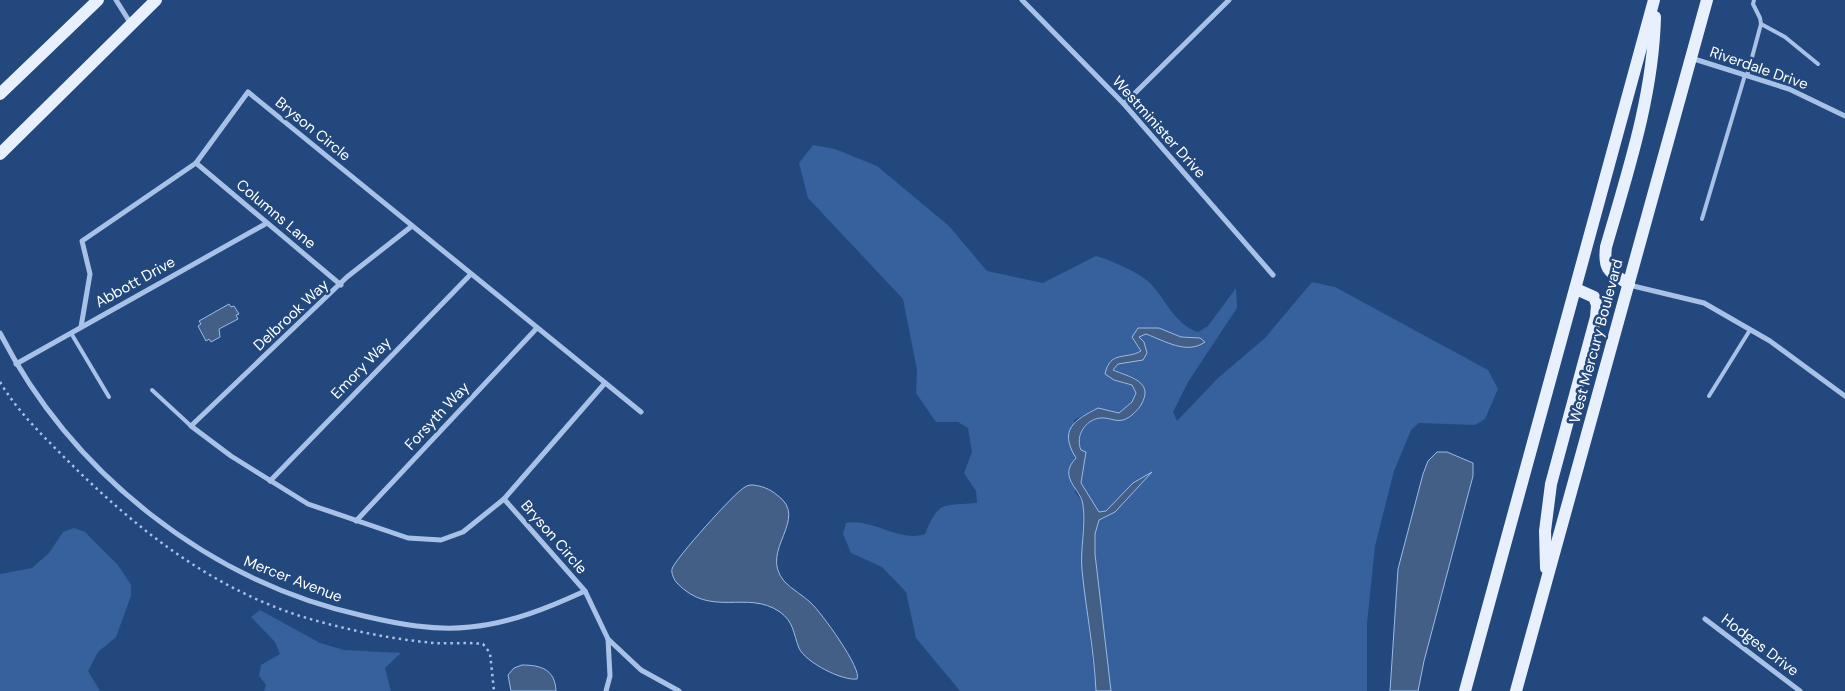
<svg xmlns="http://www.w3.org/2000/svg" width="1845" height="691" viewBox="0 0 1845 691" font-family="'DM Sans',sans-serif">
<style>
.green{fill:#36619c}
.water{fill:#435f86;stroke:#9bbce7}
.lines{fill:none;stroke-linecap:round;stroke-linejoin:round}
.path{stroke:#a7c2e6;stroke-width:2.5;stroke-dasharray:2.5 4;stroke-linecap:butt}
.lane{stroke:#a7c2e6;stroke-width:4}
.street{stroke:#a7c2e6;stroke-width:5}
.primary{stroke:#e8f0fd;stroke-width:12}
.labels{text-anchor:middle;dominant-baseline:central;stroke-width:5;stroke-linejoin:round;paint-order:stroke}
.street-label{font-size:15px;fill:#fff;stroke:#22487e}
</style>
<rect width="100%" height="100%" fill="#22487e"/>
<g class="green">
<path d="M813 145 835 149 877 166 949 226 987 271 1043 283 1096 256C1110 260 1138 272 1149 282 1165 298 1175 325 1198 332L1208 326 1236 288 1237 308 1188 382 1173 412 1177 421 1218 378 1265 338 1312 282 1335 287 1488 370 1498 389 1485 419 1475 425 1419 423 1411 430 1394 471 1375 546 1367 624V691H1111L1095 554V534L1099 520 1115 512 1133 483 1106 512H1099L1081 483 1086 452 1081 450C1076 436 1086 418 1102 418 1111 417 1114 421 1125 419L1143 386 1135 378 1113 370 1118 364 1143 360 1139 337 1146 334 1182 347 1200 338 1181 337 1159 328 1132 337 1141 351C1127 360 1123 352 1107 365L1114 380 1132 385 1136 393 1132 402 1119 413 1098 408 1074 420 1075 492 1083 503 1082 568 1096 691H960L916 638 906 592 882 567 851 553 843 534 846 523C873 518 899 543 925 534 939 500 942 506 977 503L976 491 964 473 972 452 968 428 958 422H936L916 393 917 370 903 299 808 198 799 163Z"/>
<path d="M74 528 85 532 118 565 131 585V596L116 637 98 652 88 671 100 691H0V574L32 568 49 553 63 532Z"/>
<path d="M260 610 320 643 344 650 401 653 385 668 391 691H264L266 685 259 676 261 665 280 654 275 642 251 617Z"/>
</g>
<g class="water">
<path d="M229 304 231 307 234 306 239 314 236 315 238 319 219 329 220 337 211 342 209 339 206 341 198 326 201 324 199 321Z"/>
<path d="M1138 328H1159L1181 337 1200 338 1205 342C1187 355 1165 341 1146 334L1139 337 1144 342 1147 353 1143 360 1118 364 1113 370C1129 377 1155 381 1141 405 1137 411 1130 418 1123 420 1115 422 1108 417 1100 418 1085 420 1075 436 1081 450L1086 452 1081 483 1099 512 1106 511 1133 483 1152 472 1115 512 1099 520 1095 534V554L1111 691H1096C1094 650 1086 610 1082 570 1080 549 1086 526 1083 505 1081 488 1057 478 1076 458 1058 429 1075 420 1098 408L1119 413 1132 402 1136 393 1132 385 1114 380 1105 374C1110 350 1126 360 1141 351L1132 337Z"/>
<path d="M1437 452H1447L1473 463V476L1424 661 1418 691H1390L1398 569 1423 474 1428 461Z"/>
<path d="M753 485C762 486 770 489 777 495 811 519 758 550 784 581 792 590 803 595 811 603 821 612 863 670 857 679 842 681 805 662 799 648 793 633 794 622 780 612 747 589 711 619 677 583 674 580 671 573 672 569 674 560 736 491 745 487 748 485 750 485 753 485Z"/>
<path d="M522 665C542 665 555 670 556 691H511L508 675 514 668Z"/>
</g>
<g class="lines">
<path class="path" d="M0 382C18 412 42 435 66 459 134 527 208 586 300 616 343 629 389 639 434 643 450 644 467 642 483 644L490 653 494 691"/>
<g class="lane">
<path d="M1761 24 1785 37 1818 64"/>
<path d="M1747 76 1761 24 1760 18 1753 4 1754 0"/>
<path d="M1702 219 1745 75"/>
<path d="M71 333 109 397"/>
<path d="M152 390 191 426"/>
<path d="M1709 396 1750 330"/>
</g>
<g class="street">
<path d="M116 0 131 24"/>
<path d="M1022 0 1124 104 1273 275"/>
<path d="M1691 58 1789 89 1845 116"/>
<path d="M1124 104 1229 0"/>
<path d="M196 163 341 285"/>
<path d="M412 226 347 277 191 426 231 456 308 504 408 538 441 540 463 532 504 499 605 383"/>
<path d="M1629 285 1704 303 1770 341 1845 396"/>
<path d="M81 327 90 274 82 241 196 163 248 92 641 412"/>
<path d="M0 333C72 474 209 582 364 616 398 624 435 631 470 627 511 623 548 608 585 591"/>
<path d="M16 364 267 223"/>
<path d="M270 481 471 274"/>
<path d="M504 499 585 591 608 639"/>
<path d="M356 521 537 328"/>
<path d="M1705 619 1800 691"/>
<path d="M606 691 610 676 608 639 641 670 679 691"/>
</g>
<g class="primary">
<path d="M0 94 98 0"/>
<path d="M0 154 156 0"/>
<path d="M1629 284C1610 272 1603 271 1606 247 1628 171 1653 96 1655 17"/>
<path d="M1546 568 1545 531 1551 484 1596 317 1597 305 1594 297 1576 289"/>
<path d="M1465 691 1654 0"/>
<path d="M1516 691 1707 0"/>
</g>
</g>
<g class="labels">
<g class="street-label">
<text transform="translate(1759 68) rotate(19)">Riverdale Drive</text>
<text transform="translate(1159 127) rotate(48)">Westminister Drive</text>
<text transform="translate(313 129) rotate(39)">Bryson Circle</text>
<text transform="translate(276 214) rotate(40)">Columns Lane</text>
<text transform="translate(135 282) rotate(-29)">Abbott Drive</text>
<text transform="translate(291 315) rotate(-43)">Delbrook Way</text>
<text transform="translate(1596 341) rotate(-75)">West Mercury Boulevard</text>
<text transform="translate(361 368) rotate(-46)">Emory Way</text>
<text transform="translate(437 416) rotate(-47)">Forsyth Way</text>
<text transform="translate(554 537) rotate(49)">Bryson Circle</text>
<text transform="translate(293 579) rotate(21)">Mercer Avenue</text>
<text transform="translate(1760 645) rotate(37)">Hodges Drive</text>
</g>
</g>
</svg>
